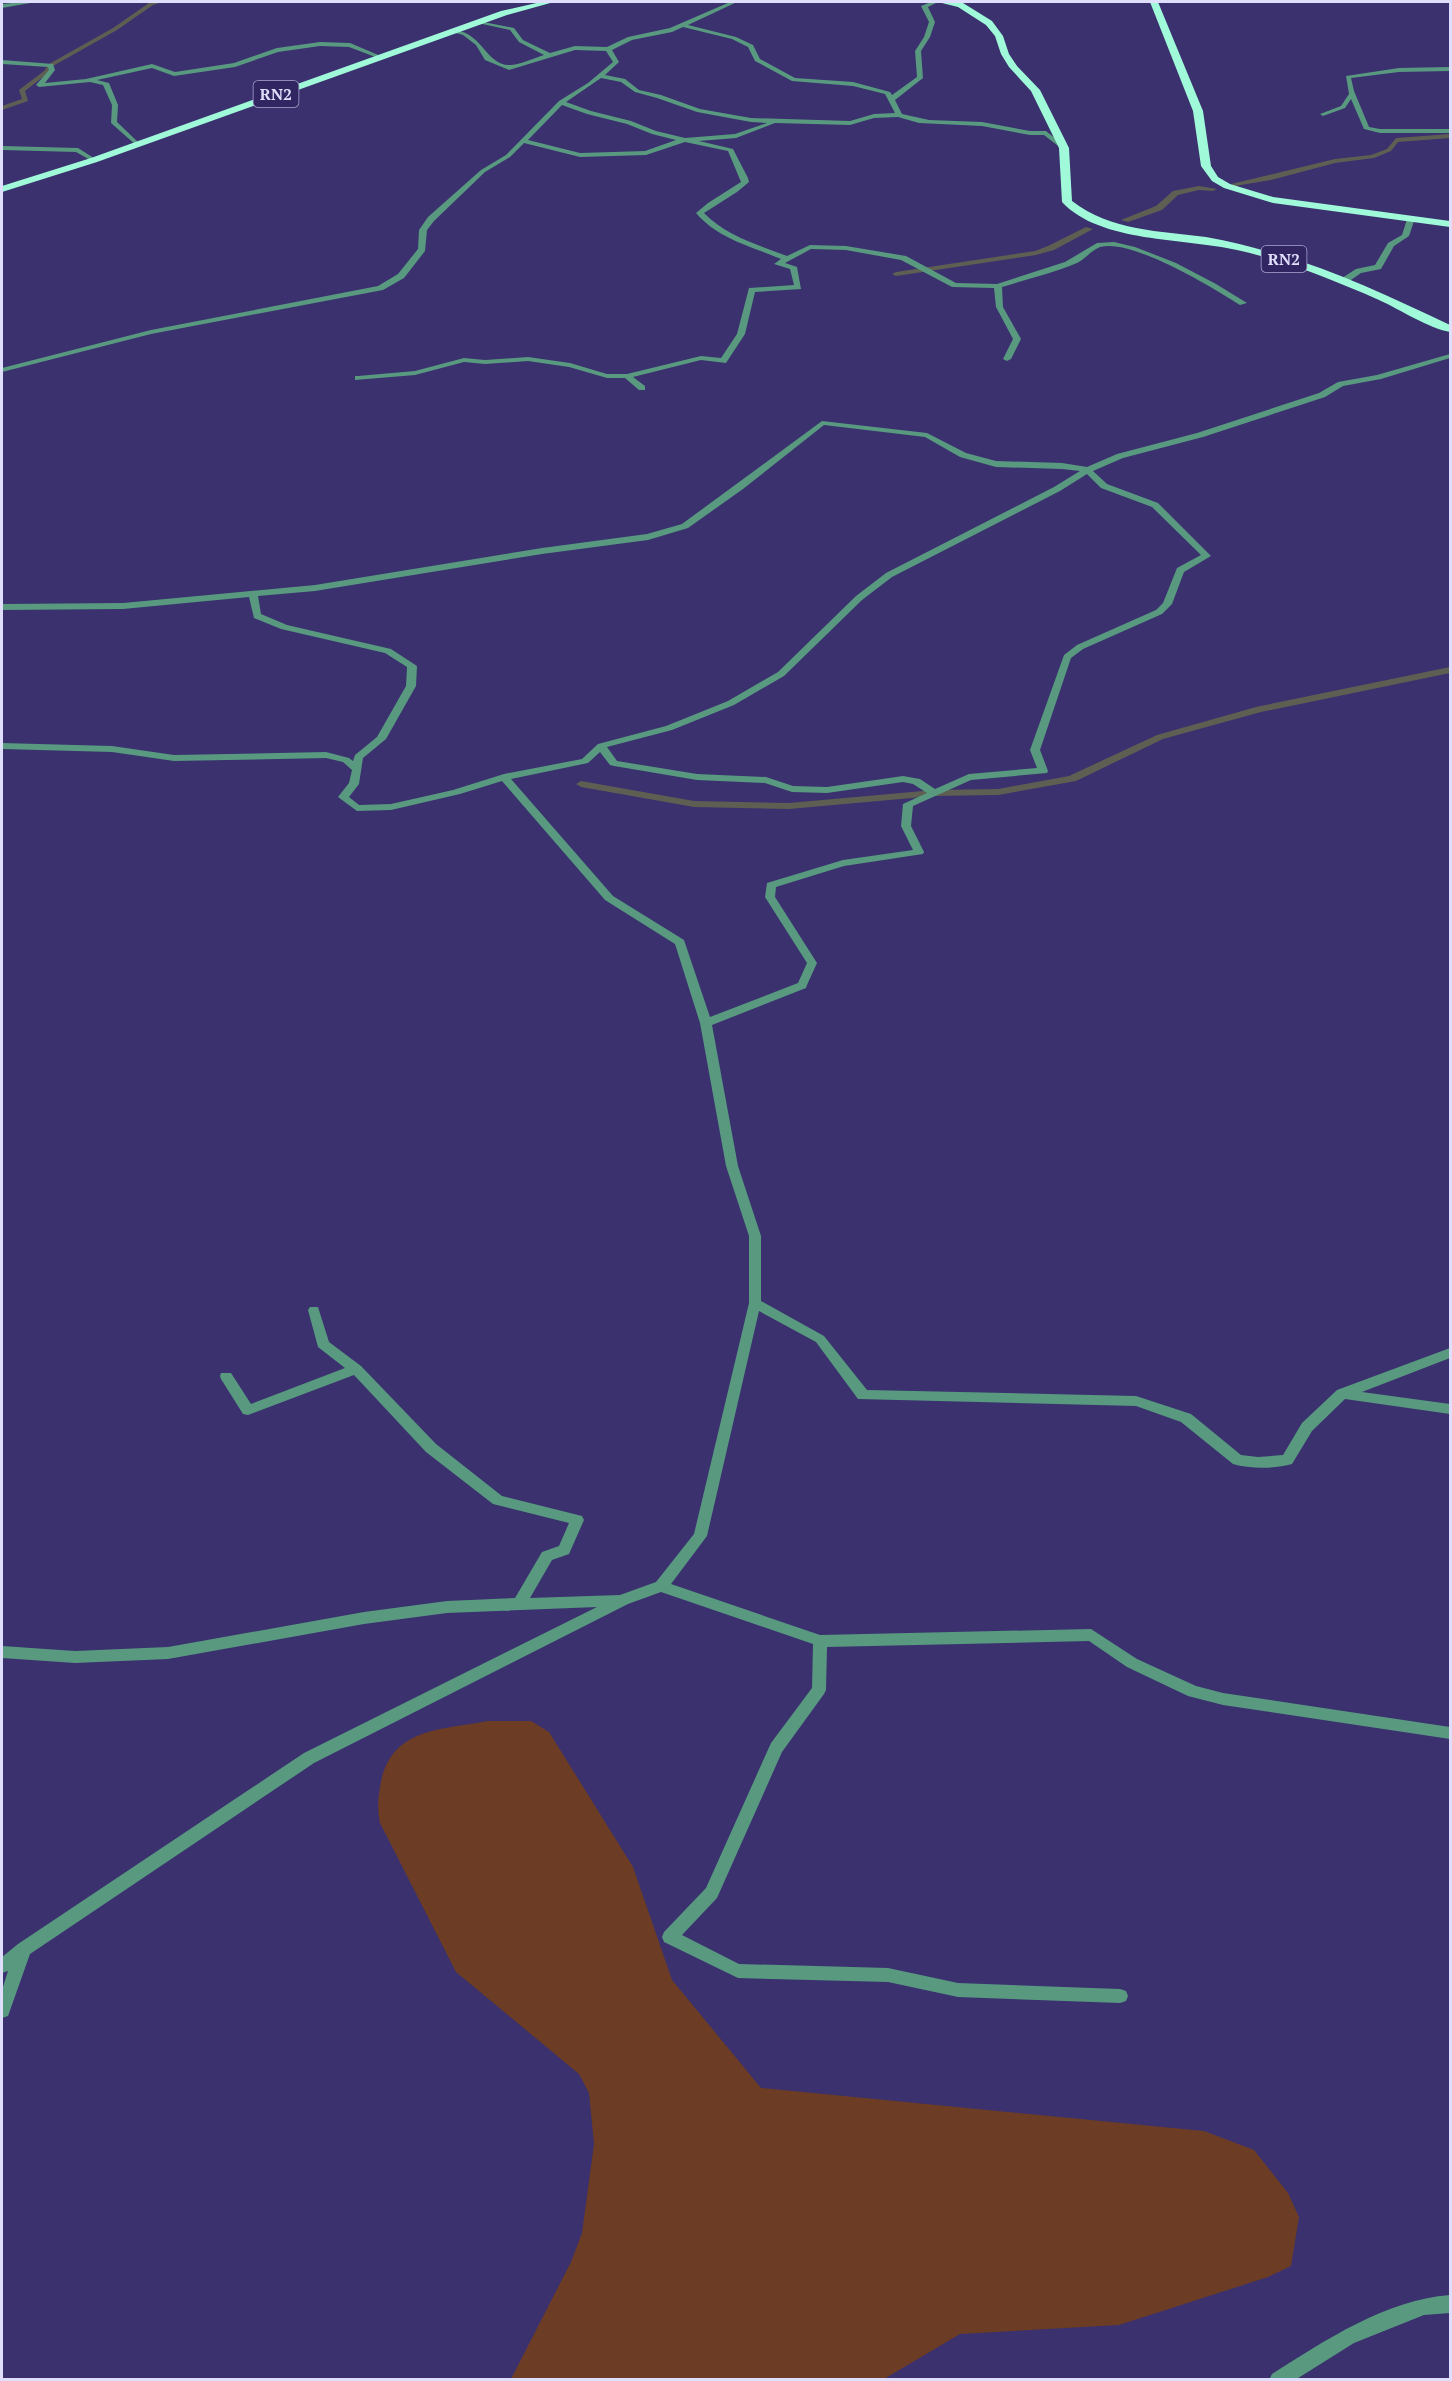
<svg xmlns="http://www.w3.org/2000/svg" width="1452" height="2381" viewBox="0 0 1452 2381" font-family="'PT Serif',serif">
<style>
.green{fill:#6c3d24}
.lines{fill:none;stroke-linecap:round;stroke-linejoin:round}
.stream{fill:#5f5e53;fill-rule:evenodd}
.minor{fill:#589980;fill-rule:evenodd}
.trunk{fill:#a0fada;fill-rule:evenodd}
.labels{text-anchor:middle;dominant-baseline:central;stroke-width:6;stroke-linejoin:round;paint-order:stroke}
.shield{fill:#312662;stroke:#aba7ce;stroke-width:1.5}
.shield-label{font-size:16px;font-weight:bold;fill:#dfdefc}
</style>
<rect width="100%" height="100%" fill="#3a316e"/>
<path class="green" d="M488 1721H531L549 1732 633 1867 672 1980 761 2088 1204 2131 1254 2150 1288 2193 1299 2217 1291 2266 1268 2277 1119 2325 960 2334 884 2379H511L571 2262 582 2233 594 2144 589 2093 579 2074 456 1972 380 1823C377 1808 378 1797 381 1782 392 1727 443 1730 488 1721Z"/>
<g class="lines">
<g class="stream">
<path d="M154 2H163L153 5 117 30 53 66 48 73 25 91 28 101 2 110V106L22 99 19 90 44 71 49 64 113 28 149 3Z"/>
<path d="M1450 134V138L1398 142 1391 151 1374 158 1335 163 1271 180 1235 186 1231 184 1335 159 1371 155 1387 149 1396 138Z"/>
<path d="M1199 186 1217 189 1213 191 1199 190 1178 195 1162 210 1128 222 1121 220 1156 206 1173 191Z"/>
<path d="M1086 227 1093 229 1054 250 1036 255 896 276 892 274 896 272 1035 251 1048 246Z"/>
<path d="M1450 667V673L1261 712 1163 739 1076 781 998 795 934 796 789 809 694 807 581 787 576 784 581 781 694 801 789 803 934 790 998 789 1069 776 1157 735 1256 707Z"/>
</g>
<g class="minor">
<path d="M22 2H36L2 8V4Z"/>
<path d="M730 2H737L688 25 736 37 753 45 760 59 795 78 853 82 890 92 892 95 917 77 915 51 924 37 929 22 921 6 931 2H938L928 7 935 22 930 37 921 51 923 78 895 100 902 114 929 120 982 122 1030 131H1046L1067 148 1062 149 1044 135H1030L982 126 919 123 898 117 874 118 850 125 775 123 736 138 699 141 733 149 748 178 749 182 737 192 704 213C726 236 759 245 787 256L810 245 846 246 906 256 956 283 997 284 1065 262 1097 243 1114 242 1135 247 1176 263 1216 284 1247 303 1240 305C1213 288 1132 238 1100 247 1092 250 1085 259 1077 263 1053 273 1027 279 1002 287L1003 307 1021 339 1011 359 1007 361 1003 359 1013 339 996 307 994 288 952 287 901 260 846 250 811 249 785 263 797 267 801 289 755 292 745 334 726 363 701 360 633 377 645 386V390H639L625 378H607L569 367 528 361 485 364 464 362 415 375 355 380V376H358L415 371 464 358 485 360 528 357 570 363 607 374H627L701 356 721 358 737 334 749 288 794 285 790 269 774 264 781 259C752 247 717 238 696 213L708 203 741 182 728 151 685 142 646 155 580 157 524 143 510 157 485 172 434 221 427 230 425 251 404 278 383 290 151 334 2 372V368L151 330 378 286 398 274 418 249 419 230 428 217 481 170 506 155 559 101 588 83 613 62 606 51 575 50 509 70 485 60 476 45 463 35 452 32V30C482 30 486 67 511 65 522 64 534 58 544 55L519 42 510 30 478 23V21L514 28 523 40 550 53 575 46 607 47 628 37 670 28ZM683 27 732 39 748 47 755 61 792 81 853 86 885 94 895 113 874 114 850 121 751 118 700 109 661 95 639 90 625 79 605 75 619 62 612 50 632 40 672 32ZM601 78 621 82 635 92 657 98 697 112 751 122 767 123 735 134 685 138 656 131 631 121 591 111 566 102ZM562 105 587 114 627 124 652 134 676 140 645 151 580 153 528 140Z"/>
<path d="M320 42 350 43 383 57 378 58 349 47 320 46 278 52 235 67 174 76 152 68 97 80 109 83 118 105 117 122 139 143V145L137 146 111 123 112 105 103 85 90 82 39 87 36 85 49 70 48 67 2 64V60L53 64 55 70 45 83 86 79 152 64 175 72 234 63 277 48Z"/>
<path d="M1450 67V71L1399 72 1351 78 1354 91 1369 127 1380 129H1450V133H1380L1364 129 1351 99 1345 108 1323 116 1320 114 1341 106 1349 94 1346 76 1399 68Z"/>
<path d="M2 146 78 148 97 160 92 161 76 152 2 150Z"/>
<path d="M1408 216 1415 218 1409 236 1394 246 1381 269 1361 273 1348 282H1342V278L1356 269 1375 265 1388 243 1402 235Z"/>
<path d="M1450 354V358L1381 379 1343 386 1325 397 1203 437 1123 458 1093 471 1107 484 1158 503 1211 556 1184 572 1172 604 1162 614 1083 649 1071 658 1040 750 1048 771 1047 773 971 780 913 806 911 826 924 852 923 854 844 866 776 887 775 897 817 963 807 985 806 988 712 1025 738 1166 761 1236V1301L824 1336 867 1390 1136 1396 1191 1414 1241 1455 1258 1457 1283 1455 1302 1423 1337 1390 1450 1348V1358L1362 1392 1450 1404V1414L1345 1399 1312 1431 1292 1464C1275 1469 1250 1469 1233 1464L1181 1422 1136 1406 858 1399 816 1342 759 1311 707 1536 671 1584 820 1635 1091 1629 1137 1659 1196 1686 1223 1693 1450 1727V1739L1223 1705 1188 1696 1127 1667 1089 1641 827 1647 826 1690 824 1694 782 1752 717 1898 682 1935 739 1964 888 1968 958 1983 1120 1989 1126 1991 1128 1996 1126 2001 1120 2003 958 1997 888 1982 738 1978 664 1942 662 1937 664 1932 706 1888 771 1743 812 1688 813 1644 661 1592 628 1604 314 1763 30 1954 8 2016 2 2018V1990L8 1971 2 1973V1957L18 1944 304 1753 597 1607 447 1613 364 1624 168 1659 75 1663 2 1658V1646L75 1651 168 1647 364 1612 447 1601 515 1598 542 1552 559 1546 569 1523 493 1504 426 1452 354 1375 248 1415 243 1414 221 1379 220 1376 221 1373H231L251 1404 345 1368 318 1347 308 1310 310 1307H318L329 1342 361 1366 436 1444 502 1496 582 1516 584 1520 569 1554 552 1560 530 1598 620 1595 656 1582 694 1534 749 1303V1236L726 1166 700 1023 675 944 605 900 502 781 460 794 391 810 357 811 338 797 349 783 352 770 343 762 326 758 174 761 112 752 2 749V743L112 746 174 755 326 752 349 758 353 761 355 755 377 737 406 686 407 667 385 653 281 629 254 618 249 597 123 609 2 610V604L123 603 315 585 542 548 647 534 682 524 822 421 927 433 966 453 996 461 1062 463 1087 467 1117 454 1197 433 1319 393 1338 382 1377 375ZM824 425 925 437 960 457 996 467 1062 469 1080 471 1054 487 886 573 856 596 778 672 728 701 666 726 598 744 582 759 504 774 453 790 391 804 359 805 349 797 359 784 363 758 386 739 416 686 417 666 391 649 287 625 261 614 258 596 315 591 542 554 648 540 688 528 743 489ZM1087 474 1101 488 1152 507 1201 555 1177 568 1163 603 1156 610 1077 645 1064 655 1030 750 1037 768 969 774 935 789 920 779 903 776 827 787 793 786 766 777 697 774 617 761 607 747 672 730 734 705 784 676 862 600 892 577 1060 491ZM600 752 610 765 614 766 697 780 765 783 792 792 827 793 903 782 913 784 927 793 903 804 901 826 913 850 843 860 767 883 765 897 807 963 798 983 710 1017 684 940 613 896 511 779 588 763Z"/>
<path d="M1450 2295V2313L1424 2315 1354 2343 1295 2380H1269L1272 2374C1326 2340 1385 2300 1450 2295Z"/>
</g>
<g class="trunk">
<path d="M541 2H554L507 15 97 162 2 192V186L91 158 501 11Z"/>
<path d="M938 2 963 3 992 21 1003 36 1009 54 1017 66 1040 90 1069 148 1072 201C1111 231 1160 231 1206 237 1229 241 1251 247 1273 253 1335 270 1393 298 1450 325V332C1428 328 1401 310 1379 300 1333 280 1286 261 1237 250 1185 238 1100 243 1062 202L1059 148 1031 91 1009 67 1001 54 995 36 986 25 958 7Z"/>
<path d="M1150 2H1158L1203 111 1211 166 1218 177 1230 184 1273 197 1450 221V227L1273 203 1224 188 1212 181 1201 166 1193 111Z"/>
</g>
</g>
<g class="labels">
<g class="shield">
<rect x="253.5" y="81" width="45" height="26" rx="4.5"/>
<rect x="1261.5" y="246" width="45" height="26" rx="4.5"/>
</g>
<g class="shield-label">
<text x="276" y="94">RN2</text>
<text x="1284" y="259">RN2</text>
</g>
</g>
<rect width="1452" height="2381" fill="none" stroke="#dfdefc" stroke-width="6"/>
</svg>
